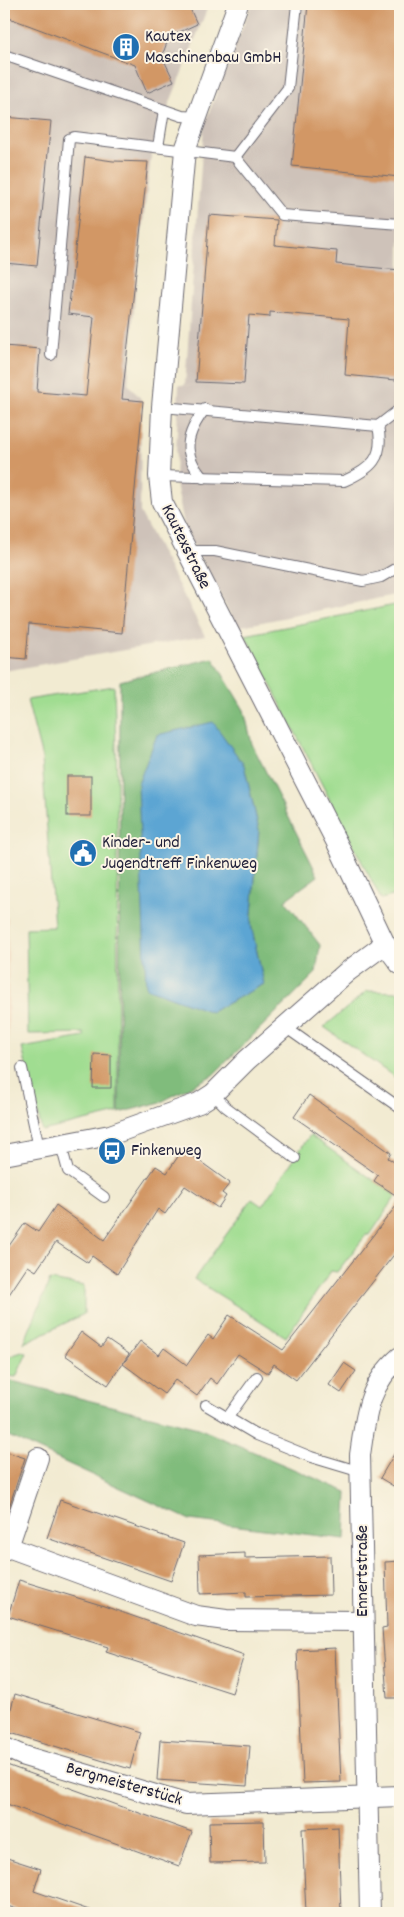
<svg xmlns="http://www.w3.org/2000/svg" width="404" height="1917" viewBox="0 0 404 1917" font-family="Dekko,sans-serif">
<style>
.built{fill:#f0d6bc}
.industrial{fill:#cec2b9}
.green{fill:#a0dd91;stroke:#618066}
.forest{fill:#80bc7b;stroke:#516f5b;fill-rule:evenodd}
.water{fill:#5ca5d3;stroke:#3f6487}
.building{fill:#d29765}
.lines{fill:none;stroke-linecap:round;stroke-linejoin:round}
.service-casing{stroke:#6b6870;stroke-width:12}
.minor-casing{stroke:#6b6870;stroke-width:22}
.service{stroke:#fff;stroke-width:10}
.minor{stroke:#fff;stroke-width:20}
.labels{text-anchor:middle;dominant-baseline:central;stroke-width:4;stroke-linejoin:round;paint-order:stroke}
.poi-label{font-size:18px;fill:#22223b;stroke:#fcf5e5;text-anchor:start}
.street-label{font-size:18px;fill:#22223b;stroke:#fcf5e5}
</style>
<rect width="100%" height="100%" fill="#fcf5e5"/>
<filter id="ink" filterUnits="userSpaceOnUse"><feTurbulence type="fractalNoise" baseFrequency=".02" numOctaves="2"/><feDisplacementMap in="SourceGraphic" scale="10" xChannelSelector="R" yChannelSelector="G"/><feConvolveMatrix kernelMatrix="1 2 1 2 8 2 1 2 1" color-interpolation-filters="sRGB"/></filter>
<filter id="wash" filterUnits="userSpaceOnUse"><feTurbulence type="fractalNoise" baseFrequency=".0096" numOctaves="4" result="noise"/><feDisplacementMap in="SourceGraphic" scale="20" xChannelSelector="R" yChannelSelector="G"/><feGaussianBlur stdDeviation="1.12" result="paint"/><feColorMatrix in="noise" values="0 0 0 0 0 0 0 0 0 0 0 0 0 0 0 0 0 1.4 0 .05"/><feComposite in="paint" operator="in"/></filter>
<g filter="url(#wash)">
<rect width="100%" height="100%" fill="#f2ebd2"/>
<path class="built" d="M4 918H8L9 1100H4Z"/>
<g class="industrial">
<path d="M4 4H209L152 148 136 283 128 384 141 399 140 512 205 636 4 671Z"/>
<path d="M252 4H400V594L237 627 185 529 175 479 179 385 232 387 185 385 204 125Z"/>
</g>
<g class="green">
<path d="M400 604V894L381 899 245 635Z"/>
<path d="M114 686 117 779 118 1113 42 1131 22 1048 84 1037V1033L28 1034 26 928 54 927 42 758 27 700Z"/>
<path d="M367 991 400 992V1081L324 1027Z"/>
<path d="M310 1135 396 1196 370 1235H366L337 1272 331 1271 286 1337 194 1279 252 1199 262 1206Z"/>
<path d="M50 1280 84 1286V1314L24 1343Z"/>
<path d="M22 1352 27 1353 16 1377 8 1376 4 1372V1358Z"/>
</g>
<g class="forest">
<path d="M213 658 244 710 252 744 318 876 285 900 320 945 316 973 213 1075 161 1102 119 1113 120 681ZM244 765 259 830 251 925 264 984 211 1012Z"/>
<path d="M4 1379 198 1428 347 1492 345 1539 190 1520 4 1434Z"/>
</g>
<path class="water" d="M213 722 244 765 259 830 251 925 264 984 211 1012 146 988 138 784 157 735Z"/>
<g id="blocks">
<g class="building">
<path d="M4 4H188L197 24 169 37 162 56 174 81 147 93 135 65 4 16Z"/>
<path d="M308 4H400V177L292 166Z"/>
<path d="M4 117 51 121 37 266 4 263Z"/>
<path d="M85 157 113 161 148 162 122 399 143 401 122 633 29 624 26 659 4 657V346L40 349 37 392 86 396 94 317 68 314Z"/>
<path d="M209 215 277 220 275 245 337 251 336 264 400 270V336L396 380 345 375 349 319 270 312V317L249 315 244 384 196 382Z"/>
<rect x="67" y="776" width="24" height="40"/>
<path d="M94 1054 111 1055V1088H93Z"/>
<path d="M309 1095 391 1153 388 1158 400 1166V1198L374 1181 378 1175 294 1117Z"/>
<path d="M183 1149 230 1183 222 1193 226 1196 218 1208 185 1186 165 1214 158 1209 117 1274 92 1256 88 1263 56 1242 36 1271 28 1266 4 1302V1253L25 1223 38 1232 56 1205 104 1240 156 1166 167 1173Z"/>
<path d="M400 1201V1247L296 1380 274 1364 268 1373 238 1354 217 1384 210 1378 197 1396 175 1380 164 1394 123 1364 140 1341 159 1355 164 1348 187 1365 208 1335 213 1339 229 1315 283 1350Z"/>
<path d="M81 1332 101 1347 107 1339 129 1354 108 1385 65 1355Z"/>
<path d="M344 1363 356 1371 341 1393 329 1385Z"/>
<path d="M400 1444V1490L380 1478Z"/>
<path d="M4 1451 25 1458 7 1513H4Z"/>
<path d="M60 1500 184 1543 171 1581 47 1538Z"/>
<path d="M245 1553V1558L330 1556 331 1595 246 1597V1592L200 1594 199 1555Z"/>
<path d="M400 1561V1698H387L382 1628 387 1627 385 1562Z"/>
<path d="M19 1580 101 1605 244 1655 232 1693 106 1652 108 1647 8 1616Z"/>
<path d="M335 1648 341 1782 303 1783 297 1650Z"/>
<path d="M15 1694 140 1732 130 1769 5 1731Z"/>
<path d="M160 1740 250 1746 247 1786 157 1780Z"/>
<path d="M4 1764 192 1832 179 1866 4 1803Z"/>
<path d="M264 1821 265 1862 210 1863 209 1822Z"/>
<path d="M338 1827 341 1913H306L302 1829Z"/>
<path d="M4 1857 41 1869 34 1891 92 1911V1913H29L4 1905Z"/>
</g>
</g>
</g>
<g filter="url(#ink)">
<use href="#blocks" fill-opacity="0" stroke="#6b6870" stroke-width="1"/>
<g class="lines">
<g class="service-casing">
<g id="service">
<path d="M4 55 182 116 196 117"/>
<path d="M158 147 164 110"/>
<path d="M235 157 288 88 297 4"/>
<path d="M51 355 69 139 74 137 235 157 282 215 400 224"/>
<path d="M162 407 378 426 400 409"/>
<path d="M159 476 344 481C371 469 385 458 378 426"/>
<path d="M203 478C181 453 186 434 205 409"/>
<path d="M186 551H215L363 581 381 577 400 566"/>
<path d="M285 1027 400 1108"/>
<path d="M22 1068 39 1148"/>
<path d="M213 1094 226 1107 295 1158"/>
<path d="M61 1145 68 1171 104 1197"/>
<path d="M206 1405 257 1435 311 1457 361 1472"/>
<path d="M228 1417 257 1377"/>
</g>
</g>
<g class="minor-casing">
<g id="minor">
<path d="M238 4 185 150 162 407 159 476 162 502 338 845 385 944 400 964"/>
<path d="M4 1155 110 1135 199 1103 213 1094 247 1060 347 972 385 944"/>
<path d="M8 1547 38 1458"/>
<path d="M4 1550 8 1547 196 1616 226 1620 363 1621"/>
<path d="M4 1747 24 1756 186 1804 400 1796"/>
<path d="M370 1913 360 1455C366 1414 368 1385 400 1357"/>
</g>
</g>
<use href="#service" class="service"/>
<use href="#minor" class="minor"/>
</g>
</g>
<defs>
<g id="building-disc" transform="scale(1.4375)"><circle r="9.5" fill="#1f6fb2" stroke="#fcf5e5"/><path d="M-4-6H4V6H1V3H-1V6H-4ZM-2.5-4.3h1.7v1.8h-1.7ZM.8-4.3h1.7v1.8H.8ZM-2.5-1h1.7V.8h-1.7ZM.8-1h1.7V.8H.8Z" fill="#fff"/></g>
<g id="civic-disc" transform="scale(1.4375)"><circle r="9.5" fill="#1f6fb2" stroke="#fcf5e5"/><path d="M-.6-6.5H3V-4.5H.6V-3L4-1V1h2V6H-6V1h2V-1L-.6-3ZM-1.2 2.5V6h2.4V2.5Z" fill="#fff"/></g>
<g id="bus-disc" transform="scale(1.4375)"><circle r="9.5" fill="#1f6fb2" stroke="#fcf5e5"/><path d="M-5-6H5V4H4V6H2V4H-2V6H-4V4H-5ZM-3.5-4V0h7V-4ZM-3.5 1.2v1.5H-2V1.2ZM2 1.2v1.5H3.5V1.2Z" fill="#fff"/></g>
</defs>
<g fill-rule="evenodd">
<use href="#building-disc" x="126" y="47"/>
<use href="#civic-disc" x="83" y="853"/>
<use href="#bus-disc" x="112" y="1151"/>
</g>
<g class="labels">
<g class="poi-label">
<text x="145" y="37">Kautex<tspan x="145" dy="21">Maschinenbau GmbH</tspan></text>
<text x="102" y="843">Kinder- und<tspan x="102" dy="21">Jugendtreff Finkenweg</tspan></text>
<text x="131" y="1151">Finkenweg</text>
</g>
<g class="street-label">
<text transform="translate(185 547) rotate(64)">Kautexstraße</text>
<text transform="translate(363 1571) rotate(-90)">Ennertstraße</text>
<text transform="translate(124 1785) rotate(16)">Bergmeisterstück</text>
</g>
</g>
<rect width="404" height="1917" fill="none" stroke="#fcf5e5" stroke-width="20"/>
</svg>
